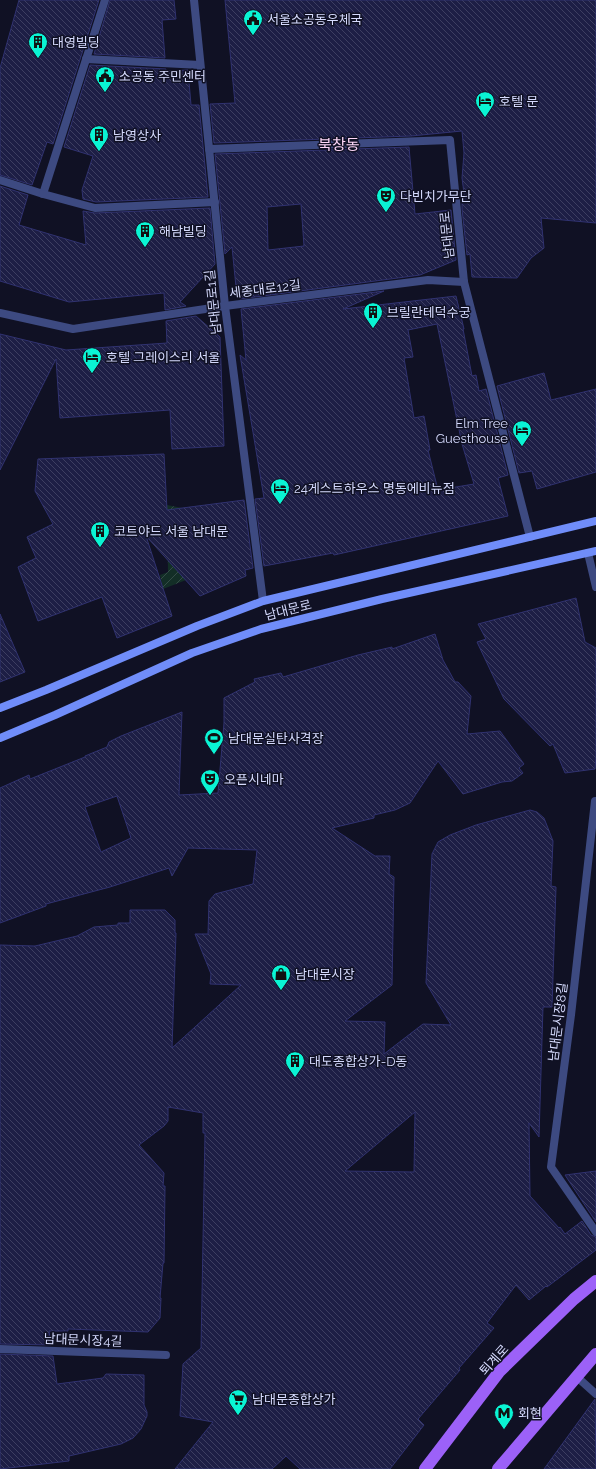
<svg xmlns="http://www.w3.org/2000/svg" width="596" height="1469" viewBox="0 0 596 1469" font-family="Raleway,'Noto Sans KR',sans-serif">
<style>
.garden{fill:url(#garden-furrows)}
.building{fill:url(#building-back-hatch);stroke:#303270;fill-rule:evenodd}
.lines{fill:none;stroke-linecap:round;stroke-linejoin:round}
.service{stroke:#3d4a81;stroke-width:8}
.minor{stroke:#3d4a81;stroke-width:8}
.secondary{stroke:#708df9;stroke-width:8}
.primary{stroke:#9c61f8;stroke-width:12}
.labels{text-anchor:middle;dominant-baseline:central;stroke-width:3;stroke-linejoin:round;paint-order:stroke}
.poi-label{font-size:13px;fill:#d5dafd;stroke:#101124;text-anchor:start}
.street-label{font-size:13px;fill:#d5dafd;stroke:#101124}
.quarter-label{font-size:15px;fill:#fdd7f8;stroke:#101124}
</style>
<defs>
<pattern id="garden-furrows" width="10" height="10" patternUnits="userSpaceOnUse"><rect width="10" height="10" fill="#132e27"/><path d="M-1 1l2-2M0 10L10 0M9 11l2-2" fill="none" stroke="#344c47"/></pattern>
<pattern id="building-back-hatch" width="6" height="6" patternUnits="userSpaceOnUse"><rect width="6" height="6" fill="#1d1e45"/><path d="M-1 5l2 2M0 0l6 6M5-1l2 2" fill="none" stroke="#3d3e61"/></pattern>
</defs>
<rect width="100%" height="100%" fill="#101124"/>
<path class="garden" d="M167 505 182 508 186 580 163 589 160 575 168 572Z"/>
<g class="building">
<path d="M19 0H99L53 144 47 142 32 185 0 175V68Z"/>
<path d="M110 0H174L176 19 162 20 165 58 94 54Z"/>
<path d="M225 0H596V223L541 218 544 248 531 258 517 278 472 277 470 254 467 255 462 209V202L465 201 462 178 464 153 462 131 411 136 214 143 210 104 235 103Z"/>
<path d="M90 65 166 69V71L188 70 191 105H199L208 197 96 202 83 199 82 190 93 156 64 147Z"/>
<path d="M409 147 415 214 451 210 456 260 420 275 240 299V297H237L232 247 225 254 215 154ZM301 204 304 246 268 250 267 207Z"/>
<path d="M0 186 28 195 19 225 86 245 83 211 95 213 210 208 215 264 180 302 186 306 165 310 164 293 69 302 0 281Z"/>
<path d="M384 291 343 309 456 296 464 329H463L472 376 476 375 479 391 486 389 508 475 498 478 508 516 334 555 333 553 264 566 255 499 264 498 240 355 246 360 241 309ZM437 324 462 444 474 484 438 490 428 450H430L424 416 414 418 404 358 413 357 408 330Z"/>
<path d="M196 316 220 337 224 446 172 449 170 410 60 418 56 359 0 470V334L66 350 167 343 166 321Z"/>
<path d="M544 373 551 400 596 389V472L537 489 532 471 519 473 497 386Z"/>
<path d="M164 454 167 510 244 500 253 568 245 570 246 576 200 596 146 536 172 616 117 638 102 597 38 621 18 567 36 558 27 537 53 524 35 491 38 459Z"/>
<path d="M576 598 585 642 596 648V757L595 769 565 773 553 744 550 746 504 699 477 642 486 639 478 624Z"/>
<path d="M0 614 25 672 0 682Z"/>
<path d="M435 634 443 660 455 682H458L471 696 467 734 500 731 524 764 519 768 523 773 512 781 502 782 463 794 438 761 410 803 395 810 374 815V818L332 828 375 856H390L389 874 394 877 392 985 345 1021 385 1022 384 1054 423 1024 451 1025 426 983 432 854 438 842 450 835 476 825 530 810 537 812 544 818 553 841 551 886 556 887 552 1007H543L539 1137 529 1123 530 1196 559 1228 560 1227 565 1234 582 1221 591 1235 596 1237V1250L547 1287 546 1286 529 1300 516 1285 487 1323 494 1328 459 1368 460 1370 418 1419 424 1425 390 1469H300L286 1456 272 1469H175L213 1422 180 1416 183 1364 201 1348 205 1133H203V1113L168 1107V1121L164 1126 139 1145 164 1173 163 1186H165L164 1263H163L160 1298H161L160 1318 148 1332 68 1329V1331H49L51 1345 0 1344V945L35 946 77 936 94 927 118 925V923H130V910H165L175 920V933H176L172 1048 241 985 210 984 211 974 195 934H208L209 901 215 894 253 884 257 850 188 848 172 876 169 868 110 887 46 904V906L0 923V788L29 775 30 779 85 757V756L107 747 109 742 121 736 182 712 179 795 218 793 224 723V698L255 682 254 679 281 673 283 677 358 655 392 647V649ZM117 796 131 838 101 852 85 807ZM415 1112 414 1172 345 1171Z"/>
<path d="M596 1171V1222L565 1175Z"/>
<path d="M0 1354 53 1356 57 1384 103 1378 106 1374 144 1375V1405L147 1412V1416L141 1429 133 1438 121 1444 69 1456V1461L0 1469Z"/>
<path d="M595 1399 596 1469H544Z"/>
</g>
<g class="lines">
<g class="service">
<path d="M86 59 200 65"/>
<path d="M0 180 43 194 105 0"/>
<path d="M43 194 95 208 215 202"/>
<path d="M0 1349 166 1355"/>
</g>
<g class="minor">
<path d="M194 0 225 306 263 601"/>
<path d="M209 149 450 140 464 282 530 537"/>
<path d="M0 313 73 329 225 306 428 280 464 282"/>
<path d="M588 553 596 587"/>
<path d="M596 801H595L571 1015 551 1167 596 1232"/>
<path d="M577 1377 596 1394"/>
</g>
<g class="secondary">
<path d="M0 708 46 690 197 626 263 601 596 521"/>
<path d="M0 738 55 715 192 653 261 629 382 599 596 551"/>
</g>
<g class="primary">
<path d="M425 1469 499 1372 574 1299 596 1281"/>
<path d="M498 1469 596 1354"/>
</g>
</g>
<defs>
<g id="civic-pin" transform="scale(1)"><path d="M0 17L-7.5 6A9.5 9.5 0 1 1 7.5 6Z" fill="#0af4d4" stroke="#101124"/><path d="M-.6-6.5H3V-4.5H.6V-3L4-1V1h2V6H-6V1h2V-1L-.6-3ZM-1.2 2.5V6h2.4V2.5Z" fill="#111"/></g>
<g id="building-pin" transform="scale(1)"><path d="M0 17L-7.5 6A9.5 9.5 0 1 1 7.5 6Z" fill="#0af4d4" stroke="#101124"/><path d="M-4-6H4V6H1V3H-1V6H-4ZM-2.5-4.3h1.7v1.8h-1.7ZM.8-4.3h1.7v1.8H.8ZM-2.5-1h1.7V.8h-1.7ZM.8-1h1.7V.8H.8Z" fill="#111"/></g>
<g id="hotel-pin" transform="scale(1)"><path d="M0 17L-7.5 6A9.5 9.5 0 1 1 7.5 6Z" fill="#0af4d4" stroke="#101124"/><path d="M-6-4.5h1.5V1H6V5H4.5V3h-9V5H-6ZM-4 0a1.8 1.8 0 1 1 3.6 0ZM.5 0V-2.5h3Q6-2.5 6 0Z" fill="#111"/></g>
<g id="theatre-pin" transform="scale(1)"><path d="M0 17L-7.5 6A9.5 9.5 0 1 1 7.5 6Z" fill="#0af4d4" stroke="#101124"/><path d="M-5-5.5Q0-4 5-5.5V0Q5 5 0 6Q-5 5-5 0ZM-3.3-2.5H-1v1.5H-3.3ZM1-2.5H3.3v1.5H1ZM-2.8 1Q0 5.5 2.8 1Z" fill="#111"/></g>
<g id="stadium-pin" transform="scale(1)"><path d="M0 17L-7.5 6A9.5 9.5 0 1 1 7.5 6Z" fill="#0af4d4" stroke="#101124"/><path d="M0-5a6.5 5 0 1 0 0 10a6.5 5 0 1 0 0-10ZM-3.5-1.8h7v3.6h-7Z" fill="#111"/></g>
<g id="shop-pin" transform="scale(1)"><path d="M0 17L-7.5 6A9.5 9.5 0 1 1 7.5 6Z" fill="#0af4d4" stroke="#101124"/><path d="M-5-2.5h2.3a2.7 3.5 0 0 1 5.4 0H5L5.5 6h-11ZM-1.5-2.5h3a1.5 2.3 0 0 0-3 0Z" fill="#111"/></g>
<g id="supermarket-pin" transform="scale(1)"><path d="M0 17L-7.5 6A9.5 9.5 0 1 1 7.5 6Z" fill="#0af4d4" stroke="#101124"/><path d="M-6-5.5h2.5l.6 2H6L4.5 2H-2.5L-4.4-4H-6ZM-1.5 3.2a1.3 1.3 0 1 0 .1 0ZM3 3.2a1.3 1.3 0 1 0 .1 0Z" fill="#111"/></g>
<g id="metro-pin" transform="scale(1)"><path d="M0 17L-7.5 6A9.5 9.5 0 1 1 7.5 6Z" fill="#0af4d4" stroke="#101124"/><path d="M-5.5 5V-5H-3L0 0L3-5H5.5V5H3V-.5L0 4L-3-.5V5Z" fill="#111"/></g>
</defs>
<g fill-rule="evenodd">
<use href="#civic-pin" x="253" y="19"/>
<use href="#building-pin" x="38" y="42"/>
<use href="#civic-pin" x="105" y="76"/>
<use href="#hotel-pin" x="485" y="101"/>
<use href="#building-pin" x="99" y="135"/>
<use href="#theatre-pin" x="386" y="196"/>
<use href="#building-pin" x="145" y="231"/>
<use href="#building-pin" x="373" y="312"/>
<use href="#hotel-pin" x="92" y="357"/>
<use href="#hotel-pin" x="522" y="430"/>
<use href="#hotel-pin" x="280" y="488"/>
<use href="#building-pin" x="100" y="531"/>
<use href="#stadium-pin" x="214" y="738"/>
<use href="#theatre-pin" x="210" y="779"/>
<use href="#shop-pin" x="281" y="974"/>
<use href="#building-pin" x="295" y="1061"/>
<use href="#supermarket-pin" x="238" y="1399"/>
<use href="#metro-pin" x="504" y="1413"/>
</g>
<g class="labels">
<g class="poi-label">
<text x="267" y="19">서울소공동우체국</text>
<text x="52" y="42">대영빌딩</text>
<text x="119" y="76">소공동 주민센터</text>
<text x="499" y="101">호텔 문</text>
<text x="113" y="135">남영상사</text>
<text x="400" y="196">다빈치가무단</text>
<text x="159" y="231">해남빌딩</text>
<text x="387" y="312">브릴란테덕수궁</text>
<text x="106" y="357">호텔 그레이스리 서울</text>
<text x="508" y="423" text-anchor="end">Elm Tree<tspan x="508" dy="15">Guesthouse</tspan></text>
<text x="294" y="488">24게스트하우스 명동에비뉴점</text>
<text x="114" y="531">코트야드 서울 남대문</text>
<text x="228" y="738">남대문실탄사격장</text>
<text x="224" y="779">오픈시네마</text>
<text x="295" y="974">남대문시장</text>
<text x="309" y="1061">대도종합상가-D동</text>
<text x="252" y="1399">남대문종합상가</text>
<text x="518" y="1413">회현</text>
</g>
<g class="street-label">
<text transform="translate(447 235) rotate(-96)">남대문로</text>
<text transform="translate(265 289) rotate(-7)">세종대로12길</text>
<text transform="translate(213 302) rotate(-96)">남대문로1길</text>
<text transform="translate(288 610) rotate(-14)">남대문로</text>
<text transform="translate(558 1022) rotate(-83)">남대문시장8길</text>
<text transform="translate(83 1340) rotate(2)">남대문시장4길</text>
<text transform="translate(494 1360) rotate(-48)">퇴계로</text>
</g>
<g class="quarter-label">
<text x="339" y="145">북창동</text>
</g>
</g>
</svg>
